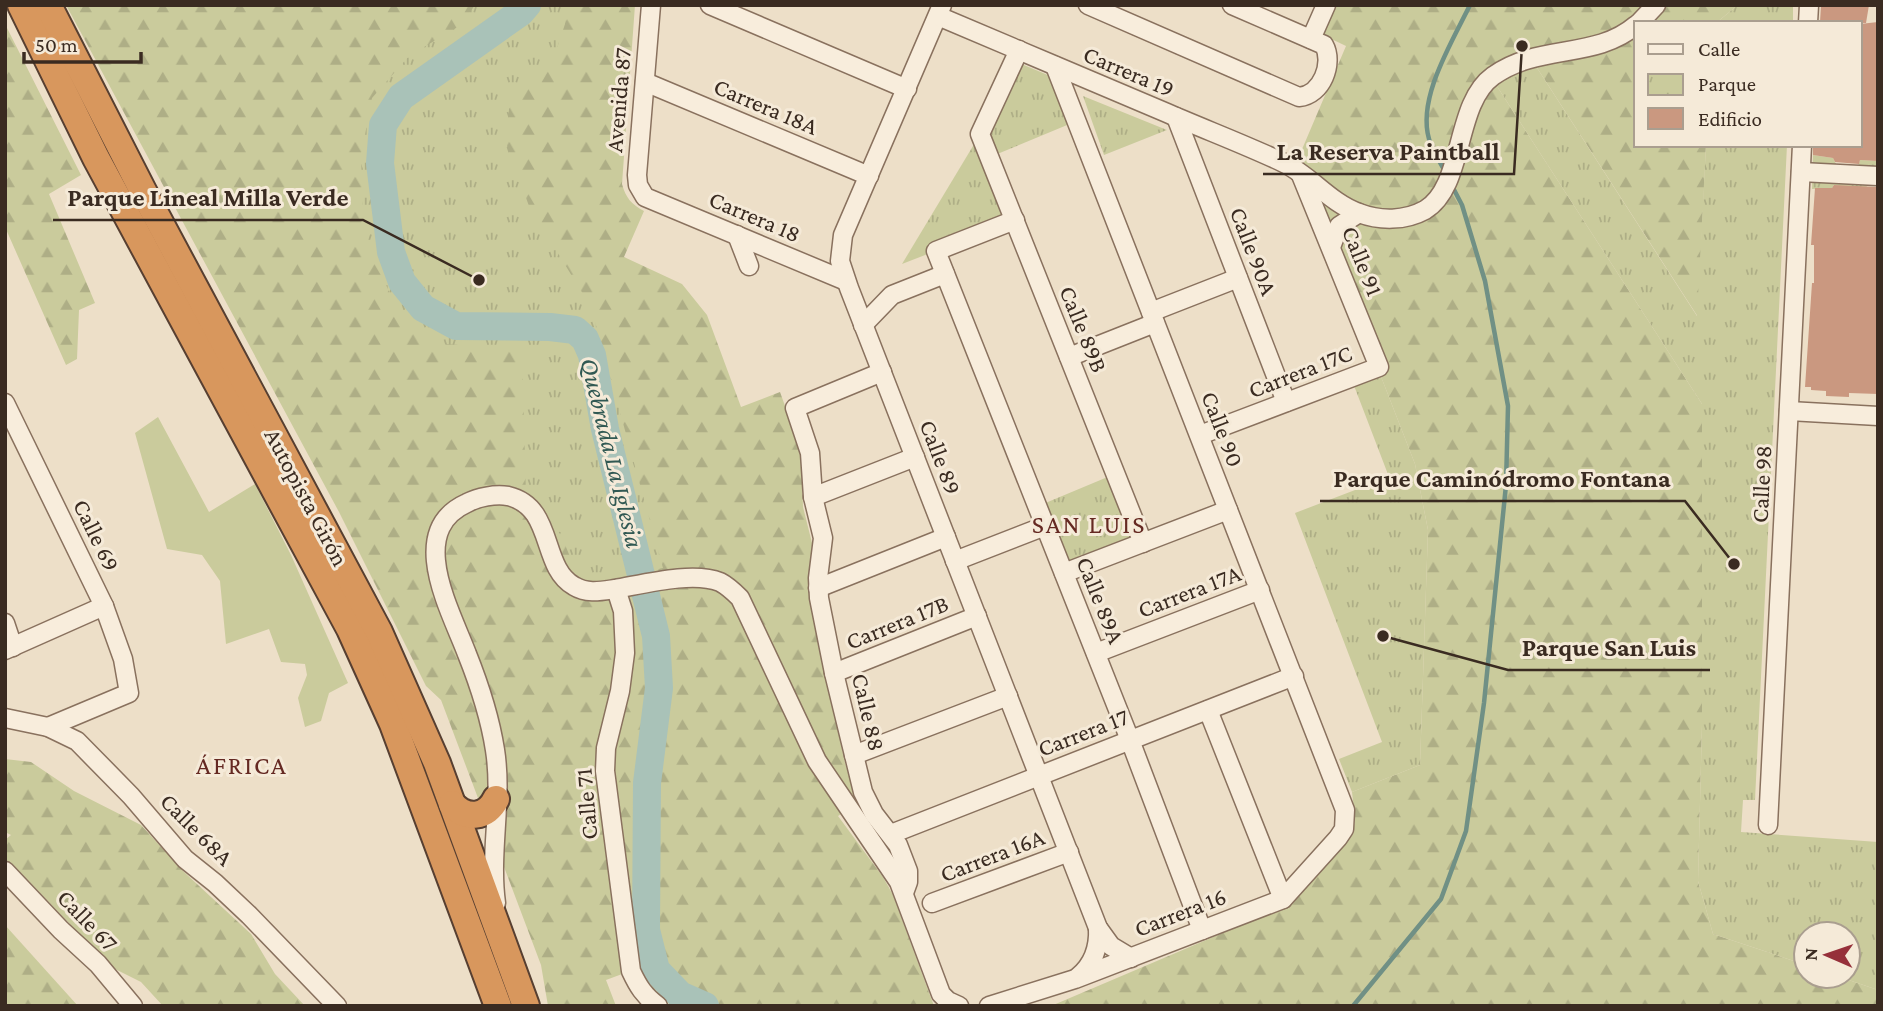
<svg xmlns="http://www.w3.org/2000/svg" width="1883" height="1011" viewBox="0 0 1883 1011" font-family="'Crimson Pro',serif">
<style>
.grass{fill:#cacb9c}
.forest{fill:url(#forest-firs)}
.park{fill:url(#park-tufts)}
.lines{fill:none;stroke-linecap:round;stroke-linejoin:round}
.stream{stroke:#709085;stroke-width:4.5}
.river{stroke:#a9c2b8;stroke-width:28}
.building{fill:#ca9880}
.minor-casing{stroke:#89715e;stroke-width:21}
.highway-casing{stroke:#573f31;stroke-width:30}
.minor{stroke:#f8eddc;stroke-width:18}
.highway{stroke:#d8975d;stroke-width:26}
.labels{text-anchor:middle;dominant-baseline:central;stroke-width:6;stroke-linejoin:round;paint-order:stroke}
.street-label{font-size:24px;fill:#3a2b21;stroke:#f5ead8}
.water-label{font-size:26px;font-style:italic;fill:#315953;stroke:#f5ead8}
.neighbourhood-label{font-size:26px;letter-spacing:2px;fill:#652922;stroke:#f5ead8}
.leader{fill:none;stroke:#3a2b21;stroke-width:2.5}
.callout-dot{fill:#3a2b21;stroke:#f5ead8;stroke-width:2.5}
.callout-label{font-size:26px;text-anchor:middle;font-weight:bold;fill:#3a2b21;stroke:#f5ead8;stroke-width:6;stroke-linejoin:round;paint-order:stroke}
</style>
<defs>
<pattern id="forest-firs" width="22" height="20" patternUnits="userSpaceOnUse" patternTransform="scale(1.75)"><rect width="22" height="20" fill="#cacb9c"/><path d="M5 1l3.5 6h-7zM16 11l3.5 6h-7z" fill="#aeae86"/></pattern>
<pattern id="park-tufts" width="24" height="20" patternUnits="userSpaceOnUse" patternTransform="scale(1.75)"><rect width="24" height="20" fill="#cacb9c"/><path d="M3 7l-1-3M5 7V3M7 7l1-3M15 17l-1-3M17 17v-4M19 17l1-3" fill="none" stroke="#aeae86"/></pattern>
</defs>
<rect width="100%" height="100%" fill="#eddfc8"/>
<path class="grass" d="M158 417 209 512 255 484 291 555 348 683 329 693 321 721 305 727 298 698 307 675 305 664 281 662 269 629 226 644 220 581 202 555 167 549 135 433Z"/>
<g class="forest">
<path d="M66 5H635L622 184C626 198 631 204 644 211L624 257 682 284 707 315 741 407 780 392 801 450 803 507 812 543 811 578 819 641 845 763 857 803 838 816 883 877 893 895 934 1006H675L658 999 641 967 606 980 616 1006H548L541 965 441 700 426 686 339 512Z"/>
<path d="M1334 5H1738L1716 23H1636V145H1706L1698 317 1530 57 1491 77 1702 404V725L1698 881 1713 934 1806 965V976H1837L1878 990V1006H1051L1291 904 1353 834 1355 818 1352 792 1420 765 1428 530 1415 464 1380 374 1389 369 1300 154 1346 46 1321 34Z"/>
<path d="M5 24 81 175 49 194 95 303 79 310 77 359 66 365 5 227Z"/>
<path d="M5 759 31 762 74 791 141 825 184 872 251 934 275 974 305 1006H163L141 982 111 967 21 873 5 861V840L11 835 5 832Z"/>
<path d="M5 925 78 1006H5Z"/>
</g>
<g class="park">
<path d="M475 5H566L565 24 556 51 527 80 509 109 507 146 529 206 591 307 663 568 593 582 578 576 561 535 526 497 522 348 442 344 403 322 371 252 363 210 361 156 372 98 409 56 461 25Z"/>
<path d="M1738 5H1793V23H1716Z"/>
<path d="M1530 57 1697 316 1706 145H1787L1755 800H1743L1741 832 1878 842V990L1837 976H1848V934H1806V965L1713 934 1698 881 1702 725V404L1491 77Z"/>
<path d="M1014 61 1055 78 1072 123 990 157 980 134Z"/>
<path d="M1083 96 1167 130 1104 155Z"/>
<path d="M976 141 1010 222 902 264Z"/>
<path d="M1813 155 1833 158 1836 164 1858 166 1860 160 1878 161V185H1867L1866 191 1834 185 1832 188 1812 189Z"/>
<path d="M1380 374 1415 464 1428 530 1420 765 1352 792 1339 759 1382 742 1295 513 1389 477 1353 383Z"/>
<path d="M1110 476 1136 543 1069 570 1043 504Z"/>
</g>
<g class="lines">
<g class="stream">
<path d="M1446 173C1440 162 1432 150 1429 139 1417 98 1452 42 1470 5"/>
<path d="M1353 1006 1441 899 1466 831 1484 703 1506 485 1508 406 1485 281 1462 205 1451 184"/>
</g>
<path class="river" d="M527 5 521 12 401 97 383 125 380 163 391 252 402 282 423 308 456 326 550 327 575 330 585 339 592 355 605 429 656 636 659 688 647 783 646 930 656 970 680 995 705 1006"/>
</g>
<g class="building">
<path d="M1869 5 1866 23 1820 22 1821 6Z"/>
<path d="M1878 22V161L1860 160 1859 164 1835 162 1833 158 1813 155V145H1860V24Z"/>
<path d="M1834 185 1878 187V394L1849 393V397L1826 396V391L1811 390V387H1805L1812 283H1814V245H1811L1815 188H1832Z"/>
</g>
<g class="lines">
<g class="minor-casing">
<g id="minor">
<path d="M651 5 637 175 638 185 645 197 846 281"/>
<path d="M710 5 907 89"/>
<path d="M942 5 843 235 840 261 849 288 1098 928 1111 946 1131 958"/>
<path d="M1088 5 1299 97C1322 95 1334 63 1324 45L1232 5"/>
<path d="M938 16C1014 48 1091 81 1167 113 1206 130 1246 145 1284 163 1311 176 1330 203 1359 213 1380 221 1405 221 1425 210 1465 186 1454 104 1493 76 1539 43 1595 60 1636 25"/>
<path d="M1639 23 1656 5"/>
<path d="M1808 23 1809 5"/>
<path d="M1311 39 1326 5"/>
<path d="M1019 50 980 134 1143 543"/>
<path d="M645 82 869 176"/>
<path d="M1176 117 1286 402"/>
<path d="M1801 172 1878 176"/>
<path d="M1015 220 936 251 1130 740 1202 930"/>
<path d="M737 235 749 266"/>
<path d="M1331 247 1339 226 1359 213"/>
<path d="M1151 312 1238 278"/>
<path d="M863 325 892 295 945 274"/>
<path d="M1069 357 1155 323"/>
<path d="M882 372 795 408 810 453 813 497 823 538 818 578 819 598 834 673 863 792 874 814 898 845 908 871V882L904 893"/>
<path d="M5 403 104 606 123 659 129 693 48 727"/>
<path d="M1789 411 1878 416"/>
<path d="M1200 435 1379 367 1301 175"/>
<path d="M813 497 915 457"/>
<path d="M955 561 1045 526"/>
<path d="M1064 573 1228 510"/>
<path d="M818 588 946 537"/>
<path d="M616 589 623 611 625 653 620 691 606 748 605 771 631 971C638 986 644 996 658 1006"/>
<path d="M5 623 13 647"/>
<path d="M5 650 104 606"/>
<path d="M1096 653 1260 590"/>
<path d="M834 673 977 616"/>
<path d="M1208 710 1283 899"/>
<path d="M5 718 48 727 77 741 131 796 185 859 215 883 249 915 337 1006"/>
<path d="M854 755 1008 696"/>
<path d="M1768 825 1802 145"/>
<path d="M891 834 1294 676"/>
<path d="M5 871 61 930 98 964 133 1006"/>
<path d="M496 903C489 852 503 801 495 750 490 718 479 684 467 654 451 611 405 531 467 503 478 497 495 494 508 496 555 507 540 567 574 586 587 594 601 591 615 589 644 584 693 571 720 582 728 586 734 592 740 598L817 761 899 882 941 994 948 1001 959 1006"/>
<path d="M932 903 1069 852"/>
<path d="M1078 977C1094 964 1099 947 1098 928"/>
<path d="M989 1006 1075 979 1283 899 1338 838 1344 829 1345 810 1055 66"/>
</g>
</g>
<g class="highway-casing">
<g id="highway">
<path d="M21 5 96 158 350 629 393 724 498 1006"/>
<path d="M48 5 143 191 379 632 437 763 526 1006"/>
<path d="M452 804C466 820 487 818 496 799"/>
</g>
</g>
<use href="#minor" class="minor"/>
<use href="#highway" class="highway"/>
</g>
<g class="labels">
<g class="street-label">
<text transform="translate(1129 71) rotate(23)">Carrera 19</text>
<text transform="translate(618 100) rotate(-85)">Avenida 87</text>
<text transform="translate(766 106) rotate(23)">Carrera 18A</text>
<text transform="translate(755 216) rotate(23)">Carrera 18</text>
<text transform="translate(1254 251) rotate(69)">Calle 90A</text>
<text transform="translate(1363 261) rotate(68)">Calle 91</text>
<text transform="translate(1084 329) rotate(68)">Calle 89B</text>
<text transform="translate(1300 371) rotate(-21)">Carrera 17C</text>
<text transform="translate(1223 429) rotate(69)">Calle 90</text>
<text transform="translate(941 457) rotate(69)">Calle 89</text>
<text transform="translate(1761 484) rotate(-87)">Calle 98</text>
<text transform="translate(307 497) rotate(62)">Autopista Girón</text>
<text transform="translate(97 535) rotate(64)">Calle 69</text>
<text transform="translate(1189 591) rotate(-21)">Carrera 17A</text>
<text transform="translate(1101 600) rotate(68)">Calle 89A</text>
<text transform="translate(897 622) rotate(-22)">Carrera 17B</text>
<text transform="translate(869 712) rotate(77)">Calle 88</text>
<text transform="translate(1083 732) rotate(-21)">Carrera 17</text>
<text transform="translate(586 804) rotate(-95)">Calle 71</text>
<text transform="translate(197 829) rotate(45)">Calle 68A</text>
<text transform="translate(992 855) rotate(-21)">Carrera 16A</text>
<text transform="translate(1180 912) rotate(-21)">Carrera 16</text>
<text transform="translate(88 920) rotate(46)">Calle 67</text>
</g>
<g class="water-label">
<text transform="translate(612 453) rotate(76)">Quebrada La Iglesia</text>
</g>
<g class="neighbourhood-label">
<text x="1089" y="524">SAN LUIS</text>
<text x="242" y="765">ÁFRICA</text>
</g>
</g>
<path class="leader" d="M1522 46L1514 174H1263M479 280L363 220H53M1734 564L1685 501H1320M1383 636L1508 670H1710"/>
<g class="callout-dot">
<circle cx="1522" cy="46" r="7"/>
<circle cx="479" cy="280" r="7"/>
<circle cx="1734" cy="564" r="7"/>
<circle cx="1383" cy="636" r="7"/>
</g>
<g class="callout-label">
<text x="1388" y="160">La Reserva Paintball</text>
<text x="208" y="206">Parque Lineal Milla Verde</text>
<text x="1502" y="487">Parque Caminódromo Fontana</text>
<text x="1609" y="656">Parque San Luis</text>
</g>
<rect width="1883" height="1011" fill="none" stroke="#3a2b21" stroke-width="14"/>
<rect x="1634" y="21" width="228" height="126" fill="#f5ead8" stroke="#aa9e8f" stroke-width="2"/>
<rect x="1648" y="44" width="35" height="10" fill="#f8eddc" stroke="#aa9e8f" stroke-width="2"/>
<text x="1698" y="56" font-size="21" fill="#3a2b21">Calle</text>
<rect x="1648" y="74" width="35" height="21" fill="url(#park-tufts)" stroke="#aa9e8f" stroke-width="2"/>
<text x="1698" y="91" font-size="21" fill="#3a2b21">Parque</text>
<rect x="1648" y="108" width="35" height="21" fill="#ca9880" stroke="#aa9e8f" stroke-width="2"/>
<text x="1698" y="126" font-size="21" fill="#3a2b21">Edificio</text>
<g transform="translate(1827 955) rotate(272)"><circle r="33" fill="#f5ead8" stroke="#aa9e8f" stroke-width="2"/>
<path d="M0-5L12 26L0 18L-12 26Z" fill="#96303a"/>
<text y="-10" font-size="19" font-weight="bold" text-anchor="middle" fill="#3a2b21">N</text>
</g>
<path d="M24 52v10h117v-10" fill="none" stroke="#3a2b21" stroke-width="3.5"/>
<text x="35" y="52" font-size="21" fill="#3a2b21" stroke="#f5ead8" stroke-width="5" paint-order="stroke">50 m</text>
</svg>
